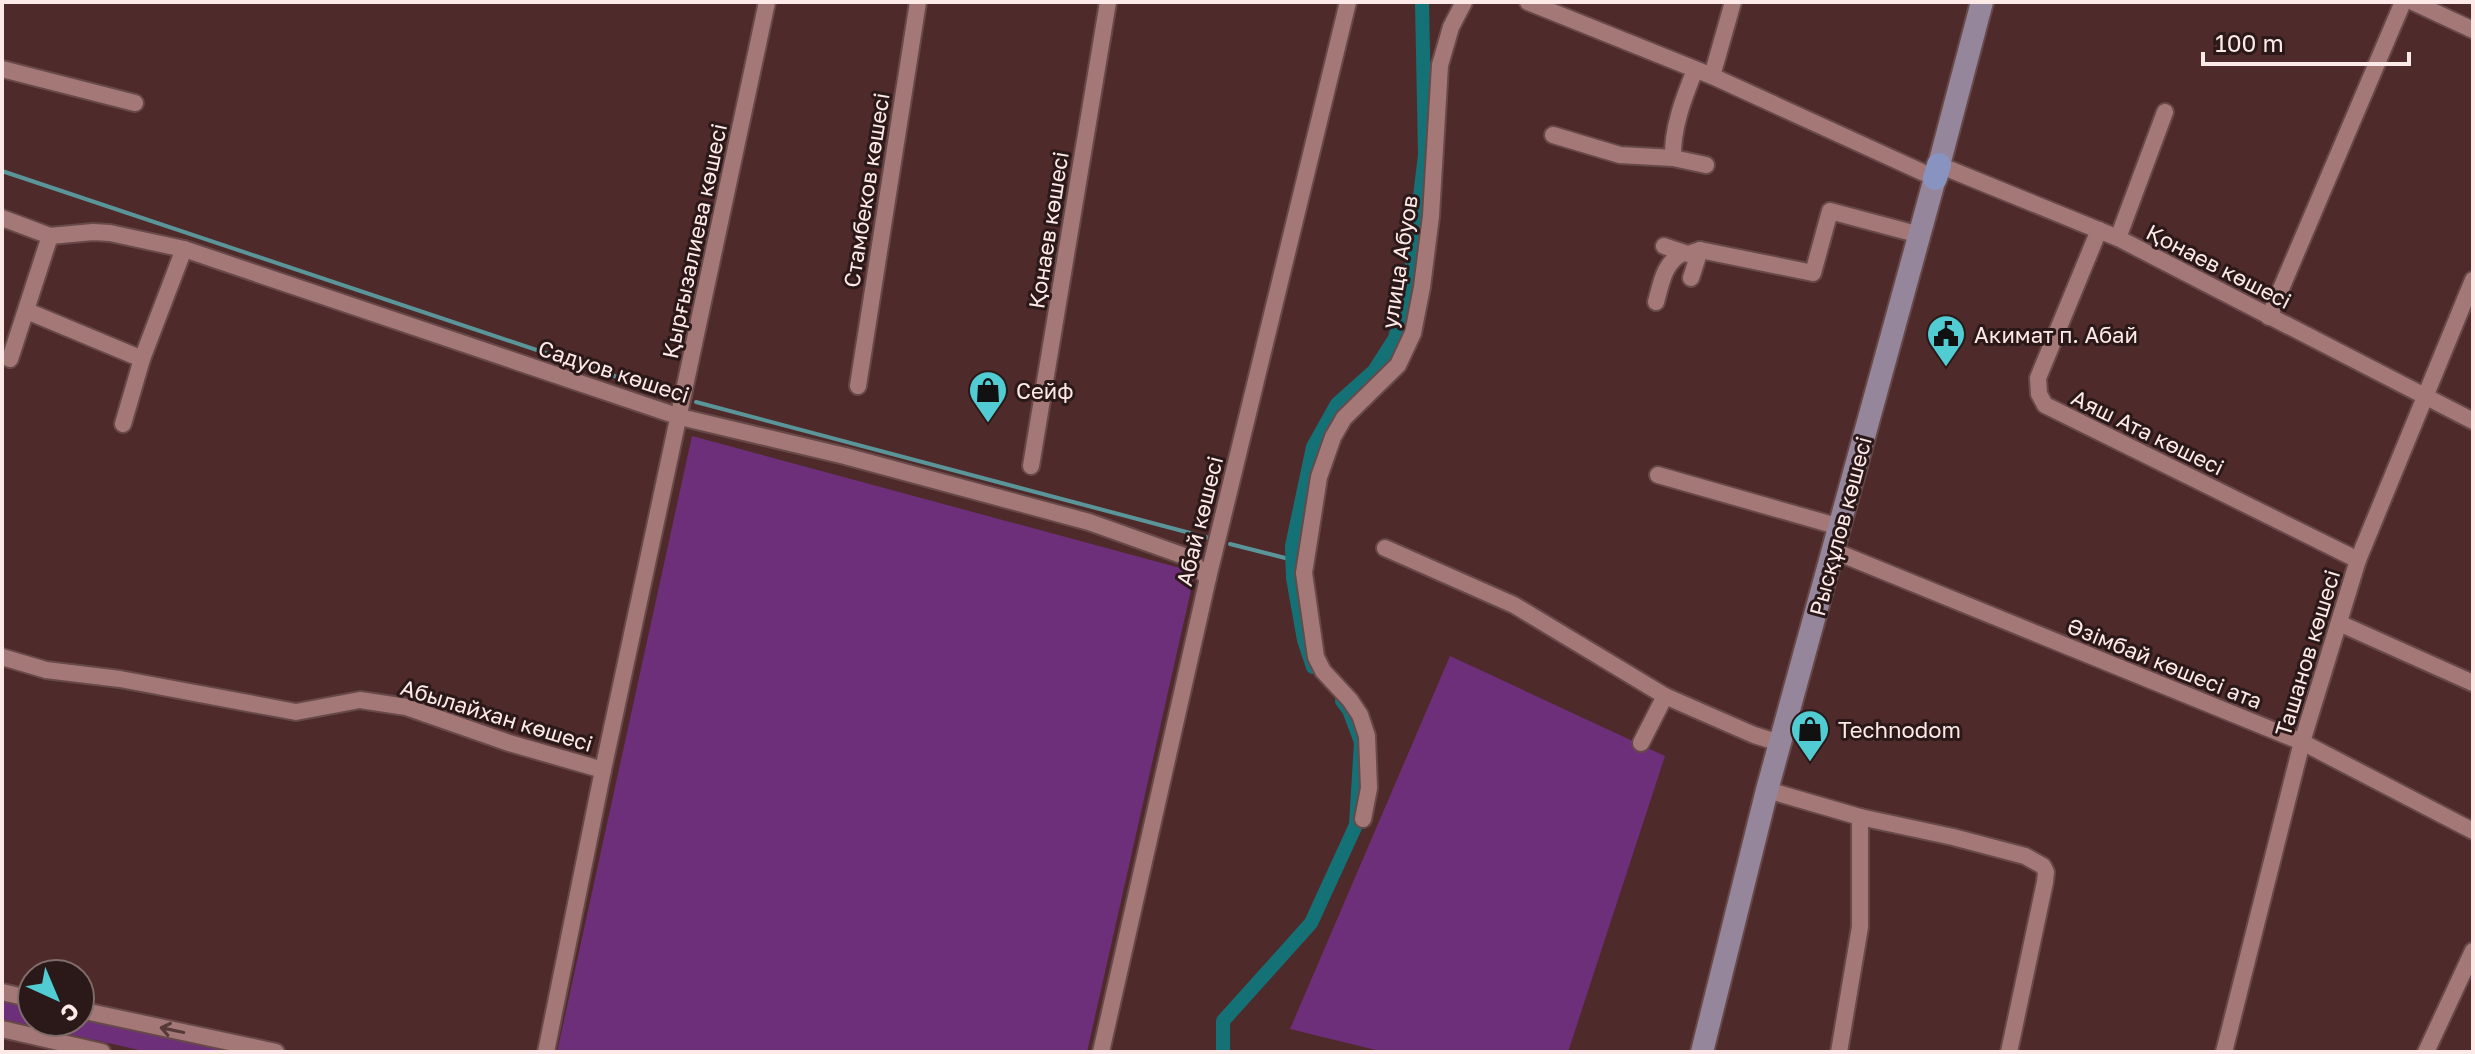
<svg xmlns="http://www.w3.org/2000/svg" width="2475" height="1054" viewBox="0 0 2475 1054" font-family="'Golos Text',sans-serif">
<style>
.green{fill:#6d2f7a}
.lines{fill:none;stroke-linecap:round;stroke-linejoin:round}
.stream{stroke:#5a9699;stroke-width:4}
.canal{stroke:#147277;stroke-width:14}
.street-casing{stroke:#68494a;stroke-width:20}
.secondary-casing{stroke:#68494a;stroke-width:26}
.primary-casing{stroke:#68494a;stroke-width:28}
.street{stroke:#a47877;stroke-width:16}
.secondary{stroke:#96869c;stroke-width:22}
.primary{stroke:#8993c0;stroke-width:24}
.oneway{stroke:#553a39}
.labels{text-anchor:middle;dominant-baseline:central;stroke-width:6;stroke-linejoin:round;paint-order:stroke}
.street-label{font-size:22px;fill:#fde9e8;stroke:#2a1918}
.poi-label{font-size:22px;fill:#fde9e8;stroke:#2a1918;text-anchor:start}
</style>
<rect width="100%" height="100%" fill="#4f2a2a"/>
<g class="green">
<path d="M692 436 1195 572 1087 1052H557Z"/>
<path d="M1450 656 1665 756 1568 1052H1384L1290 1029Z"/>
<path d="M2 997 32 1004V1022H80V1015L249 1052H148L2 1019Z"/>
</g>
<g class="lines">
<g class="stream">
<path d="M2 171 674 396"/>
<path d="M696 402 1209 538"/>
<path d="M1230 544 1293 560"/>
</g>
<g class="canal">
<path d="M1313 667 1304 640 1293 578 1292 546 1313 447 1337 404 1374 371 1395 338 1410 279 1425 155 1422 2"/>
<path d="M1223 1052V1021L1311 923 1356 825 1361 742 1349 710 1342 701"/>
</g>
<g class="street-casing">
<g id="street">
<path d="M1528 2 1712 76 1935 178"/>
<path d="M2413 2 2473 30"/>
<path d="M2 69 135 103"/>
<path d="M1712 76 1733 2"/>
<path d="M1553 135 1620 155 1673 158 1706 165"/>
<path d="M1673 158C1672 128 1684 97 1695 70"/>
<path d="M1939 165 2118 238 2473 421"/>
<path d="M2 218 50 236 93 232 110 233 184 249 680 417 845 456 1089 522 1187 557 1208 578"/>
<path d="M2099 230 2038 378 2039 394 2045 405 2358 560"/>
<path d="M2118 238 2165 112"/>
<path d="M1664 246 1688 254 1700 250 1813 273 1830 211 1920 235"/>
<path d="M1691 278 1700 250"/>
<path d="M1656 302C1661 284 1664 262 1683 253"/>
<path d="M27 311 142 359"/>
<path d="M2269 317 2403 2"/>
<path d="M10 359 50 236"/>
<path d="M858 386 918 2"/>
<path d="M123 424 142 359 184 249"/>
<path d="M1031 466 1108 2"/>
<path d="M1658 475 1840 527"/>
<path d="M1385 548 1514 605 1665 696 1754 735 1780 743"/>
<path d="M1834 551 2302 742 2473 831"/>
<path d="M2339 623 2473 683"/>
<path d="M2 657 46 670 120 679 296 712 360 700 406 707 509 743 603 770"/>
<path d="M1641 743 1665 696"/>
<path d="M1767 790 1860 817 1953 837 2025 856 2043 866 2046 872 2045 882 2009 1052"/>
<path d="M1363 819 1369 788 1367 736 1360 715 1350 700 1323 671 1316 657 1304 573 1319 477 1333 437 1344 418 1398 365 1413 333 1422 287 1431 216 1440 65 1451 27 1464 2"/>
<path d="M2 992 32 999"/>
<path d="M80 1010 276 1052"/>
<path d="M2 1029 102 1052"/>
<path d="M546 1052 603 770 767 2"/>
<path d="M1101 1052 1208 578 1348 2"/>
<path d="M1839 1052 1860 927V817"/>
<path d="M2224 1052 2302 742 2358 560 2473 280"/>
<path d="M2426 1052 2473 951"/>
</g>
</g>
<g class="secondary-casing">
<g id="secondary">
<path d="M1939 165 1982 2"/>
<path d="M1702 1052 1767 790 1935 178"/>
</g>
</g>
<g class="primary-casing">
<path id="primary" d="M1935 178 1939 165"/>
</g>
<use href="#street" class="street"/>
<use href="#secondary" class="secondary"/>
<use href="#primary" class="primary"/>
</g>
<defs><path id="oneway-shaft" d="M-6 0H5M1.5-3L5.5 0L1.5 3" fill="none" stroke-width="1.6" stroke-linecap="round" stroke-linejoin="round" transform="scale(2)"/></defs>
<use class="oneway" href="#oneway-shaft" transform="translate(172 1030) rotate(-168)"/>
<defs>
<g id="civic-pin" transform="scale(2)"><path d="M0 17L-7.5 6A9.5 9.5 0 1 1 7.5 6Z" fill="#51ccd3" stroke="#2a1918"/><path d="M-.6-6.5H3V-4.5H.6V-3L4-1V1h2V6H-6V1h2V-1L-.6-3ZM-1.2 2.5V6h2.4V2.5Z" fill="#111"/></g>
<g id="shop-pin" transform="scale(2)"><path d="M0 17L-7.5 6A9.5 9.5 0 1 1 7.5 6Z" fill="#51ccd3" stroke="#2a1918"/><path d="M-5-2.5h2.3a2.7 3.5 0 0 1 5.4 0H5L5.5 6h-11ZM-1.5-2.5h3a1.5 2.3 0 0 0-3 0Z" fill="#111"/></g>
</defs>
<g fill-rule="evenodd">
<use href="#civic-pin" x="1946" y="334"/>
<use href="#shop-pin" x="988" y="390"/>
<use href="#shop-pin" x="1810" y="729"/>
</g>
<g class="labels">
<g class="street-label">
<text transform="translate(866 190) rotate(-81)">Стамбеков көшесі</text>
<text transform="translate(1048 230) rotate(-81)">Қонаев көшесі</text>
<text transform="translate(694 241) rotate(-78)">Қырғызалиева көшесі</text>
<text transform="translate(1399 262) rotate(-81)">улица Абуов</text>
<text transform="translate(2219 266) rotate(27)">Қонаев көшесі</text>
<text transform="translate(614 371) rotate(18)">Садуов көшесі</text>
<text transform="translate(2148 432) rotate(26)">Аяш Ата көшесі</text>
<text transform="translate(1199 521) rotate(-76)">Абай көшесі</text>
<text transform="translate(1840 526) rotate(-75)">Рысқұлов көшесі</text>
<text transform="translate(2307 653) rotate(-73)">Ташанов көшесі</text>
<text transform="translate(2165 663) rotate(22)">Әзімбай көшесі ата</text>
<text transform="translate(497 715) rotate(17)">Абылайхан көшесі</text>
</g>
<g class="poi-label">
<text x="1974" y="334">Акимат п. Абай</text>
<text x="1016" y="390">Сейф</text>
<text x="1838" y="729">Technodom</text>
</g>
</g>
<rect width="2475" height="1054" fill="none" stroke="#fde9e8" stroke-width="8"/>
<g transform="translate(56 998) rotate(136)"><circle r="38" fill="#2a1918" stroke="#7e6c6b" stroke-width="2"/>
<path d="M0-6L14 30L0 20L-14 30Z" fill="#51ccd3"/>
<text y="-12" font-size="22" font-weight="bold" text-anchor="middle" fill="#fde9e8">С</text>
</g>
<path d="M2203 52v12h206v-12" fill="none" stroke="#fde9e8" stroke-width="4"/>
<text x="2215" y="52" font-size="24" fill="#fde9e8" stroke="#2a1918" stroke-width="6" paint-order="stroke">100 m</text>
</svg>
